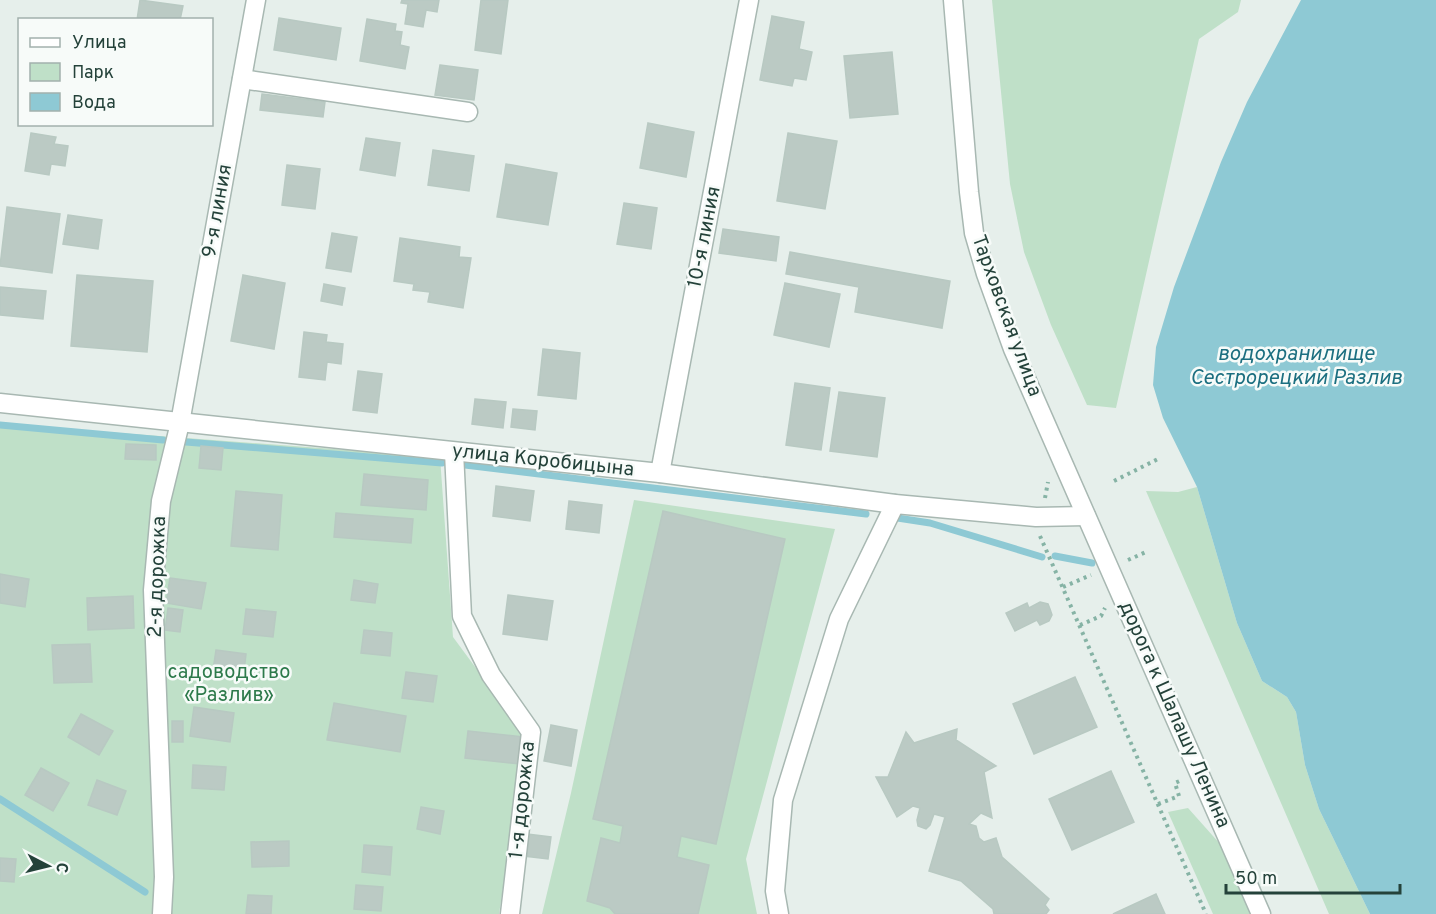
<svg xmlns="http://www.w3.org/2000/svg" width="1436" height="914" viewBox="0 0 1436 914" font-family="Overpass,sans-serif">
<style>
.green{fill:#bfe0c8}
.water{fill:#8ec9d4}
.lines{fill:none;stroke-linecap:round;stroke-linejoin:round}
.stream{stroke:#8ec9d4;stroke-width:7}
.building{fill:#bbcac4;stroke:#b8c9c2;stroke-width:1.5}
.minor-casing{stroke:#a8b8b2;stroke-width:21}
.path{stroke:#86b3a5;stroke-width:4;stroke-dasharray:3 4.5;stroke-linecap:butt}
.minor{stroke:#fff;stroke-width:18}
.labels{text-anchor:middle;dominant-baseline:central;stroke-width:5;stroke-linejoin:round;paint-order:stroke}
.street-label{font-size:20px;fill:#24423a;stroke:#f7fbf9}
.park-label{font-size:20px;fill:#2d7a4b;stroke:#f7fbf9}
.water-label{font-size:21px;font-style:italic;fill:#1c6f80;stroke:#f7fbf9}
</style>
<rect width="100%" height="100%" fill="#e6efeb"/>
<g class="green">
<path d="M992 0H1241L1238 12 1199 39 1116 408 1087 405 1051 325 1024 252 1010 184Z"/>
<path d="M0 424 440 457 453 637 526 736 499 914H0Z"/>
<path d="M1197 487 1237 623 1262 681 1287 697 1296 712 1305 765 1319 809 1370 914H1329L1146 491 1178 492Z"/>
<path d="M634 500 835 529 746 859 757 914H542L571 793Z"/>
<path d="M1188 808 1221 845 1250 914H1213L1168 812Z"/>
</g>
<path class="water" d="M1301 0H1436V914H1370L1319 809 1305 765 1296 712 1287 697 1262 681 1237 623 1197 487 1163 418 1153 385 1156 347 1174 287 1221 162 1247 102Z"/>
<g class="lines">
<g class="stream">
<path d="M0 425 163 440"/>
<path d="M186 442 442 463"/>
<path d="M465 465 866 514"/>
<path d="M891 517 930 523 1042 557"/>
<path d="M1055 556 1092 563"/>
<path d="M0 799 145 892"/>
</g>
</g>
<g class="building">
<path d="M140 0 183 6 180 20H137Z"/>
<path d="M402 0H439L437 12 426 10 423 27 405 24 408 4 401 3Z"/>
<path d="M481 0H508L501 54 475 50Z"/>
<path d="M772 16 804 22 799 49 812 52 806 80 794 78 792 86 760 80Z"/>
<path d="M279 18 341 28 336 60 274 50Z"/>
<path d="M367 19 396 24 395 31 402 32 400 45 409 47 405 69 360 61Z"/>
<path d="M892 52 898 114 850 118 844 56Z"/>
<path d="M440 65 478 70 474 100 435 95Z"/>
<path d="M262 94 325 102 323 117 260 110Z"/>
<path d="M648 123 694 132 686 177 640 168Z"/>
<path d="M31 133 56 137 54 144 68 146 65 166 51 164 49 175 25 171Z"/>
<path d="M788 133 837 141 825 209 777 201Z"/>
<path d="M366 138 400 143 395 176 360 170Z"/>
<path d="M433 150 474 156 469 191 428 185Z"/>
<path d="M506 164 557 173 548 225 497 217Z"/>
<path d="M287 165 320 169 315 209 282 205Z"/>
<path d="M624 203 657 208 651 249 617 244Z"/>
<path d="M7 207 60 214 52 273 0 266Z"/>
<path d="M68 215 102 220 98 249 63 244Z"/>
<path d="M723 229 779 237 776 261 719 253Z"/>
<path d="M332 233 357 237 351 272 326 268Z"/>
<path d="M400 238 460 247 459 257 471 258 463 308 428 302 430 292 413 290 414 284 394 281Z"/>
<path d="M790 252 950 281 942 328 855 312 859 287 786 274Z"/>
<path d="M77 275 153 281 147 352 71 346Z"/>
<path d="M243 275 285 283 274 349 231 341Z"/>
<path d="M785 283 840 294 829 347 774 335Z"/>
<path d="M324 284 345 288 342 305 321 301Z"/>
<path d="M0 287 46 291 43 319 0 315Z"/>
<path d="M304 332 327 335 326 342 343 344 341 364 327 362 325 380 299 377Z"/>
<path d="M543 349 580 353 576 399 538 395Z"/>
<path d="M358 371 382 374 377 413 353 410Z"/>
<path d="M795 383 830 388 821 450 786 445Z"/>
<path d="M839 392 885 398 877 457 830 451Z"/>
<path d="M475 399 506 402 503 428 472 424Z"/>
<path d="M513 409 537 411 535 430 511 427Z"/>
<path d="M126 444 156 445V460L125 459Z"/>
<path d="M201 446 223 448 221 470 199 468Z"/>
<path d="M364 474 428 480 426 510 361 505Z"/>
<path d="M496 486 534 491 530 521 493 516Z"/>
<path d="M236 491 282 495 278 550 231 546Z"/>
<path d="M569 501 602 505 599 533 566 529Z"/>
<path d="M663 511 785 539 716 844 681 836 677 857 709 865 698 914H615L610 908 587 901 601 838 620 843 623 826 593 819Z"/>
<path d="M336 513 413 519 411 543 334 537Z"/>
<path d="M0 574 29 579 25 607 0 603Z"/>
<path d="M170 578 206 583 201 609 166 603Z"/>
<path d="M354 580 378 584 375 603 351 600Z"/>
<path d="M508 595 553 601 547 640 503 634Z"/>
<path d="M133 596 134 628 88 630 87 598Z"/>
<path d="M1040 602 1048 604 1050 609 1052 615 1049 621 1040 625 1037 620 1015 631 1006 613 1027 603 1029 608Z"/>
<path d="M168 608 183 610 180 632 165 630Z"/>
<path d="M246 609 276 612 273 637 243 634Z"/>
<path d="M364 630 392 633 390 656 361 653Z"/>
<path d="M90 644 92 682 54 683 52 645Z"/>
<path d="M216 650 246 654 243 680 212 677Z"/>
<path d="M406 672 437 676 433 702 402 698Z"/>
<path d="M1075 677 1097 727 1034 754 1013 704Z"/>
<path d="M334 703 406 716 400 752 327 740Z"/>
<path d="M194 707 234 713 230 742 190 736Z"/>
<path d="M81 714 113 731 99 755 68 737Z"/>
<rect x="172" y="721" width="11" height="21"/>
<path d="M551 725 577 730 571 766 544 761Z"/>
<path d="M957 729 956 740 996 766 984 772 992 818 981 813 969 824 976 826 979 838 984 842 996 838 1002 857 1049 899 1045 905 1049 910 1046 914H994L993 909 961 881 929 871 945 817 934 814 930 825 926 829 918 826 917 820 920 808 913 806 897 817 876 777H888L906 732 914 743Z"/>
<path d="M468 731 523 737 520 764 465 758Z"/>
<path d="M193 765 226 767 224 790 192 788Z"/>
<path d="M41 768 69 783 53 811 25 795Z"/>
<path d="M1111 771 1134 822 1072 850 1049 799Z"/>
<path d="M97 780 126 791 117 815 88 805Z"/>
<path d="M421 807 444 811 440 834 417 829Z"/>
<path d="M527 834 551 837 548 859 524 856Z"/>
<path d="M289 841V866L252 867 251 842Z"/>
<path d="M364 845 392 847 390 875 362 872Z"/>
<path d="M0 858 16 859 14 882 0 881Z"/>
<path d="M356 885 383 887 381 911 354 909Z"/>
<path d="M1156 894 1165 914H1113Z"/>
<path d="M248 895 272 896 271 914H246Z"/>
</g>
<g class="lines">
<g class="minor-casing">
<g id="minor">
<path d="M953 0 969 192 974 233 986 274 1013 349 1261 914"/>
<path d="M242 79 468 112"/>
<path d="M0 403 660 473 895 504 1036 517 1086 516"/>
<path d="M454 452 462 616 491 675 531 732 510 914"/>
<path d="M660 473 749 0"/>
<path d="M162 914 164 877 153 590 161 501 180 423 256 0"/>
<path d="M779 914 775 891 783 800 839 619 895 504"/>
</g>
</g>
<g class="path">
<path d="M1114 481 1160 458"/>
<path d="M1045 498 1048 482"/>
<path d="M1040 536 1206 914"/>
<path d="M1128 560 1146 552"/>
<path d="M1063 587 1091 575"/>
<path d="M1080 625 1101 616 1105 608"/>
<path d="M1158 804 1179 796 1175 783 1182 780"/>
</g>
<use href="#minor" class="minor"/>
</g>
<g class="labels">
<g class="street-label">
<text transform="translate(218 211) rotate(-80)">9-я линия</text>
<text transform="translate(705 237) rotate(-79)">10-я линия</text>
<text transform="translate(1006 316) rotate(70)">Тарховская улица</text>
<text transform="translate(543 461) rotate(6)">улица Коробицына</text>
<text transform="translate(158 577) rotate(-88)">2-я дорожка</text>
<text transform="translate(1174 715) rotate(66)">дорога к Шалашу Ленина</text>
<text transform="translate(523 800) rotate(-84)">1-я дорожка</text>
</g>
<g class="park-label">
<text x="229" y="673">садоводство<tspan x="229" dy="23">«Разлив»</tspan></text>
</g>
<g class="water-label">
<text x="1296" y="354">водохранилище<tspan x="1296" dy="24">Сестрорецкий Разлив</tspan></text>
</g>
</g>
<rect x="18" y="18" width="195" height="108" fill="#f7fbf9" stroke="#a3b1ad" stroke-width="1.5"/>
<rect x="30" y="38" width="30" height="9" fill="#ffffff" stroke="#a3b1ad" stroke-width="1.5"/>
<text x="72" y="48" font-size="18" fill="#24423a">Улица</text>
<rect x="30" y="63" width="30" height="18" fill="#bfe0c8" stroke="#a3b1ad" stroke-width="1.5"/>
<text x="72" y="78" font-size="18" fill="#24423a">Парк</text>
<rect x="30" y="93" width="30" height="18" fill="#8ec9d4" stroke="#a3b1ad" stroke-width="1.5"/>
<text x="72" y="108" font-size="18" fill="#24423a">Вода</text>
<g transform="translate(48 866) rotate(97)" stroke="#f7fbf9" stroke-width="4.5" paint-order="stroke">
<path d="M0-4.5L10 22L0 15L-10 22Z" fill="#24423a"/>
<text y="-9" font-size="16" font-weight="bold" text-anchor="middle" fill="#24423a">С</text>
</g>
<path d="M1226 884v9h174v-9" fill="none" stroke="#24423a" stroke-width="3"/>
<text x="1235" y="884" font-size="18" fill="#24423a" stroke="#f7fbf9" stroke-width="4.5" paint-order="stroke">50 m</text>
</svg>
